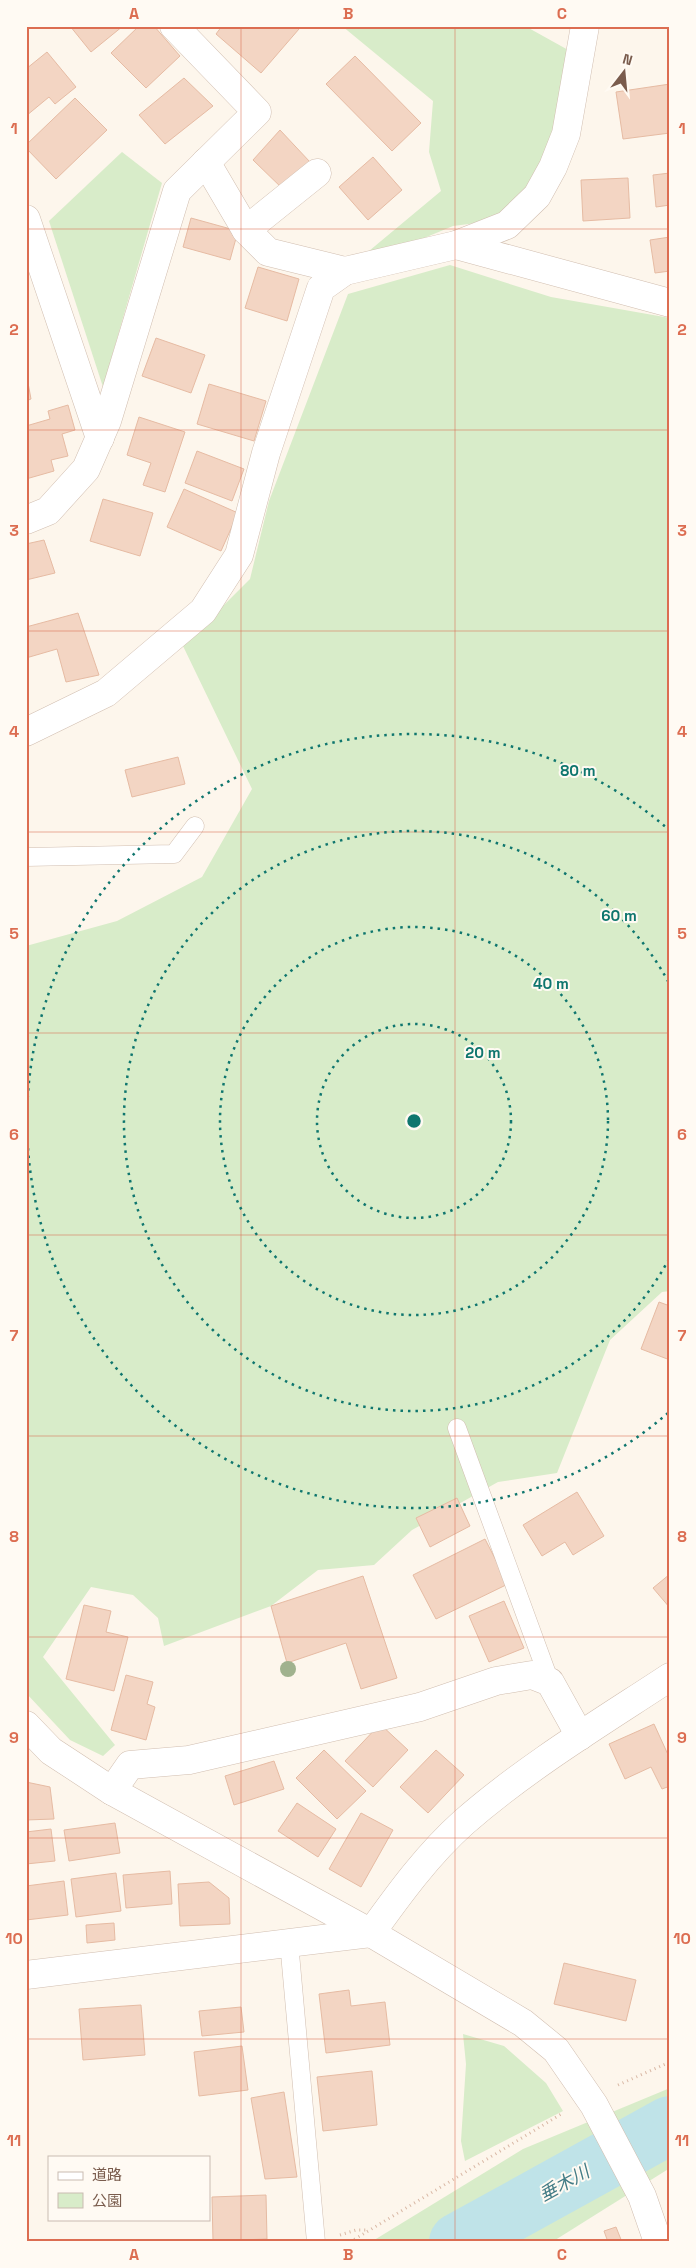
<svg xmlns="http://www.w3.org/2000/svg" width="696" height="2268" viewBox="0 0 696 2268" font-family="'Space Grotesk','Noto Sans JP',sans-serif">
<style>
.green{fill:#d8ecc9}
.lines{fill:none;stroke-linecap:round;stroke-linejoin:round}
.river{stroke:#bfe3e8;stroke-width:58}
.building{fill:#f3d5c3;stroke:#e6bba3}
.service-casing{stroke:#d1beb0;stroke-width:19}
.minor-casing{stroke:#d1beb0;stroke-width:29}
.tertiary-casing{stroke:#d1beb0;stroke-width:29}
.path{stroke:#d9b8a5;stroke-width:3;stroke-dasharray:1 4;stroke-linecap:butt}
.service{stroke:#fff;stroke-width:18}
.minor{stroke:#fff;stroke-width:28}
.tertiary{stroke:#fff;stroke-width:28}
.tree{fill:#a0b28e}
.grid{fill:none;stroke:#dc6d51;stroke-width:1;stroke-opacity:0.55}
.ring{fill:none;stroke:#0f766e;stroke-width:2.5;stroke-dasharray:2.5 5}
.labels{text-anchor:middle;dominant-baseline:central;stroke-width:4;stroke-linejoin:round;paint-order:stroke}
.water-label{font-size:18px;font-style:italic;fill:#437c86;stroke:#fffaf3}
.centre{fill:#0f766e;stroke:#fffaf3;stroke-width:2.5}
.ring-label{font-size:15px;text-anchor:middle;font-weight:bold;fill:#0f766e;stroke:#fffaf3;stroke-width:4;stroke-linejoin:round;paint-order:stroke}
.neatline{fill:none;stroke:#dc6d51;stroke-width:2}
.grid-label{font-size:16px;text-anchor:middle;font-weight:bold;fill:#dc6d51}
</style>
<rect width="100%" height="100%" fill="#fdf6ec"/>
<g class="green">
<path d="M342 26H525L579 56 560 151 515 218 453 226 345 271 441 191 429 152 433 101Z"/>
<path d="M122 152 162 183 103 387 49 221Z"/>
<path d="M450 265 551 297 670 318V1291L662 1292 610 1340 557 1473 498 1482 412 1530 374 1565 318 1570 271 1606 164 1646 158 1618 133 1595 91 1587 43 1657 115 1745 103 1756 70 1740 26 1693V946L117 921 202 877 252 789 183 646 250 579 269 501 348 294Z"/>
<path d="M463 2034 504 2046 546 2083 563 2111 465 2161 461 2141 466 2064Z"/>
<path d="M670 2088V2168L552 2242H371L523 2149Z"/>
</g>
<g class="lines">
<path class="river" d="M458 2242 670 2125"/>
</g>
<g class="building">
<path d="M70 26H123L91 52Z"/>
<path d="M139 26H154L180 56 146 88 111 53Z"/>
<path d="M222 26H295L299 29 261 73 216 34Z"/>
<path d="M47 52 76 87 55 104 49 97 26 116V69Z"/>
<path d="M355 56 421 123 392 151 326 84Z"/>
<path d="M184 78 213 106 165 144 139 115Z"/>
<path d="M670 84V133L623 139 616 92Z"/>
<path d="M75 98 107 130 56 179 26 148V145Z"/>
<path d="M280 130 310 162 285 191 253 160Z"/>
<path d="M373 157 402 190 368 220 339 187Z"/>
<path d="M670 173V205L656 207 653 175Z"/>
<path d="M628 178 630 218 583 221 581 180Z"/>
<path d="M191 218 238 231 230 260 183 247Z"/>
<path d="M670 237V271L655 273 650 240Z"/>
<path d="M258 267 299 279 287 321 245 308Z"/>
<path d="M156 338 205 355 191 393 142 376Z"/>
<path d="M26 372 31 399 26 401Z"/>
<path d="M209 384 266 401 254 441 197 424Z"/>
<path d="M68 405 75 430 62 434 68 456 51 460 54 471 26 479V426L50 419 48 411Z"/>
<path d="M139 417 185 432 165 492 143 485 151 463 127 455Z"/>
<path d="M197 451 244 469 232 501 185 483Z"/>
<path d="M184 489 238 513 221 551 167 527Z"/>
<path d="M103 499 153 513 140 556 90 541Z"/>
<path d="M44 540 55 573 26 580V544Z"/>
<path d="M78 613 99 675 66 682 57 649 26 658V627Z"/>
<path d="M178 757 185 784 132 797 125 770Z"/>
<path d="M659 1302 670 1306V1360L641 1349Z"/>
<path d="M577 1492 604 1536 573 1555 565 1542 542 1556 523 1525Z"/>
<path d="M457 1498 470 1526 430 1547 416 1518Z"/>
<path d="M485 1539 508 1584 436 1619 413 1575Z"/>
<path d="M670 1574V1608L653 1588Z"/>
<path d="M363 1576 397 1678 361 1689 346 1643 287 1663 271 1606Z"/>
<path d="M504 1601 524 1648 489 1662 469 1616Z"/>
<path d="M84 1605 111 1611 106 1632 128 1637 114 1691 66 1679Z"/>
<path d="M126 1675 153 1682 147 1704 155 1707 146 1740 111 1730Z"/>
<path d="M380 1724 408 1750 373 1787 345 1761Z"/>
<path d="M654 1724 670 1759V1786L662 1789 651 1767 625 1779 609 1744Z"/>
<path d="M324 1750 366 1791 337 1819 296 1778Z"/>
<path d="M436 1750 464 1775 428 1813 400 1787Z"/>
<path d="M274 1761 284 1789 234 1805 225 1776Z"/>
<path d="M26 1782 50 1787 54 1819 26 1820Z"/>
<path d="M297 1803 336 1829 318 1857 278 1831Z"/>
<path d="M361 1813 393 1830 361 1887 329 1869Z"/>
<path d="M115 1823 120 1853 69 1861 64 1830Z"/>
<path d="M51 1829 55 1861 26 1864V1832Z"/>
<path d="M170 1871 172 1904 126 1908 123 1875Z"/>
<path d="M116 1873 121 1911 76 1917 71 1879Z"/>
<path d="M64 1881 68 1915 26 1920V1886Z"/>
<path d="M209 1882 229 1898 230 1924 180 1926 178 1884Z"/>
<path d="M114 1923 115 1940 87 1943 86 1925Z"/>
<path d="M564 1963 636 1980 626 2021 554 2004Z"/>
<path d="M349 1990 351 2006 385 2002 390 2045 326 2053 319 1994Z"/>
<path d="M141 2005 145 2055 83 2060 79 2009Z"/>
<path d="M241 2007 244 2032 202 2036 199 2011Z"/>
<path d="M242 2046 248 2090 199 2096 194 2052Z"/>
<path d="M372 2071 377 2125 323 2131 317 2077Z"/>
<path d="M284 2092 297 2177 265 2179 251 2098Z"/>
<path d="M266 2195 267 2239 213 2241 212 2197Z"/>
<path d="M616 2227 622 2242H608L604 2231Z"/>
</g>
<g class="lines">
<g class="service-casing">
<g id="service">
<path d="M26 857 174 854 195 826"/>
<path d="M457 1428 550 1682"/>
<path d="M289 1942 316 2242"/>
</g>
</g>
<g class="minor-casing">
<g id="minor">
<path d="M206 162 246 230 268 252 345 271"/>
<path d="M26 219 100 438"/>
<path d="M246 230 317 173"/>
<path d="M456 245 670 303"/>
<path d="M26 520 48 511 86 469 107 421 177 191 257 112 174 26"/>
<path d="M26 732 106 693 203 611 239 555 266 453 321 288 345 271 456 245 507 225 537 196 553 167 566 134 585 26"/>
<path d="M112 1791 130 1765 189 1760 420 1707 496 1681 532 1675 550 1682 580 1736"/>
<path d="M26 1975 371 1933C399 1894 428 1854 464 1822 527 1767 600 1723 670 1677"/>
</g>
</g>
<g class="tertiary-casing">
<path id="tertiary" d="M26 1725 51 1751 112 1791 371 1933 523 2023 556 2050 594 2105 642 2196 658 2242"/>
</g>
<g class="path">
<path d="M618 2085 670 2062"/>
<path d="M340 2235 356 2230H368"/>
<path d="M350 2242 563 2113"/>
</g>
<use href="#service" class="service"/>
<use href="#minor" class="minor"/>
<use href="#tertiary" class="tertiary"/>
</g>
<circle class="tree" cx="288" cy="1669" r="8"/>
<path class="grid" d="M241 26V2242M455 26V2242M26 229H670M26 430H670M26 631H670M26 832H670M26 1033H670M26 1235H670M26 1436H670M26 1637H670M26 1838H670M26 2039H670"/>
<g class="ring">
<circle cx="414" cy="1121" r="97"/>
<circle cx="414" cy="1121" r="194"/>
<path d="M669 1259A290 290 0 1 1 669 983"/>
<path d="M668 1413A387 387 0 1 1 668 829"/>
</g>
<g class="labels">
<g class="water-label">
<text transform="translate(564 2183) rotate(-29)">垂木川</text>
</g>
</g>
<circle cx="414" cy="1121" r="8" class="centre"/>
<g class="ring-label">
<text x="578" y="776">80 m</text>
<text x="619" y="921">60 m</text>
<text x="551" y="989">40 m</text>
<text x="483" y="1058">20 m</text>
</g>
<rect width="696" height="2268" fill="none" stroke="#fffaf3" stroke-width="55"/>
<rect x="48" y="2156" width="162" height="65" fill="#fffaf3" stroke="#cabbb1"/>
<rect x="58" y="2172" width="25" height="8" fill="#ffffff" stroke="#cabbb1"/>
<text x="92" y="2180" font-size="15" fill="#7a5c4d">道路</text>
<rect x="58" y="2193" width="25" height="15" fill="#d8ecc9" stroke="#cabbb1"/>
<text x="92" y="2206" font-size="15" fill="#7a5c4d">公園</text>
<g transform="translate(624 72) rotate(16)" stroke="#fffaf3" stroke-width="4" paint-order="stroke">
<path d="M0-4L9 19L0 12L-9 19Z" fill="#7a5c4d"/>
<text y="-8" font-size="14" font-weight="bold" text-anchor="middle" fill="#7a5c4d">N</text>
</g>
<rect x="28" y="28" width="640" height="2212" class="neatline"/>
<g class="grid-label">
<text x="134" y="19">A</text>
<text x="348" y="19">B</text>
<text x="562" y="19">C</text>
<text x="14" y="134">1</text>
<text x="682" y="134">1</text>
<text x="14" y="335">2</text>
<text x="682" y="335">2</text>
<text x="14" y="536">3</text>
<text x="682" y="536">3</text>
<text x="14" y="737">4</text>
<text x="682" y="737">4</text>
<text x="14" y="939">5</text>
<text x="682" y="939">5</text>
<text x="14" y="1140">6</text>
<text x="682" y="1140">6</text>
<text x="14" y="1341">7</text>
<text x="682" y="1341">7</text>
<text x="14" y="1542">8</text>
<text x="682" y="1542">8</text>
<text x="14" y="1743">9</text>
<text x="682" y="1743">9</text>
<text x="14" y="1944">10</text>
<text x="682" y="1944">10</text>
<text x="14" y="2146">11</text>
<text x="682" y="2146">11</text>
<text x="134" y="2260">A</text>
<text x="348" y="2260">B</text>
<text x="562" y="2260">C</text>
</g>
</svg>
